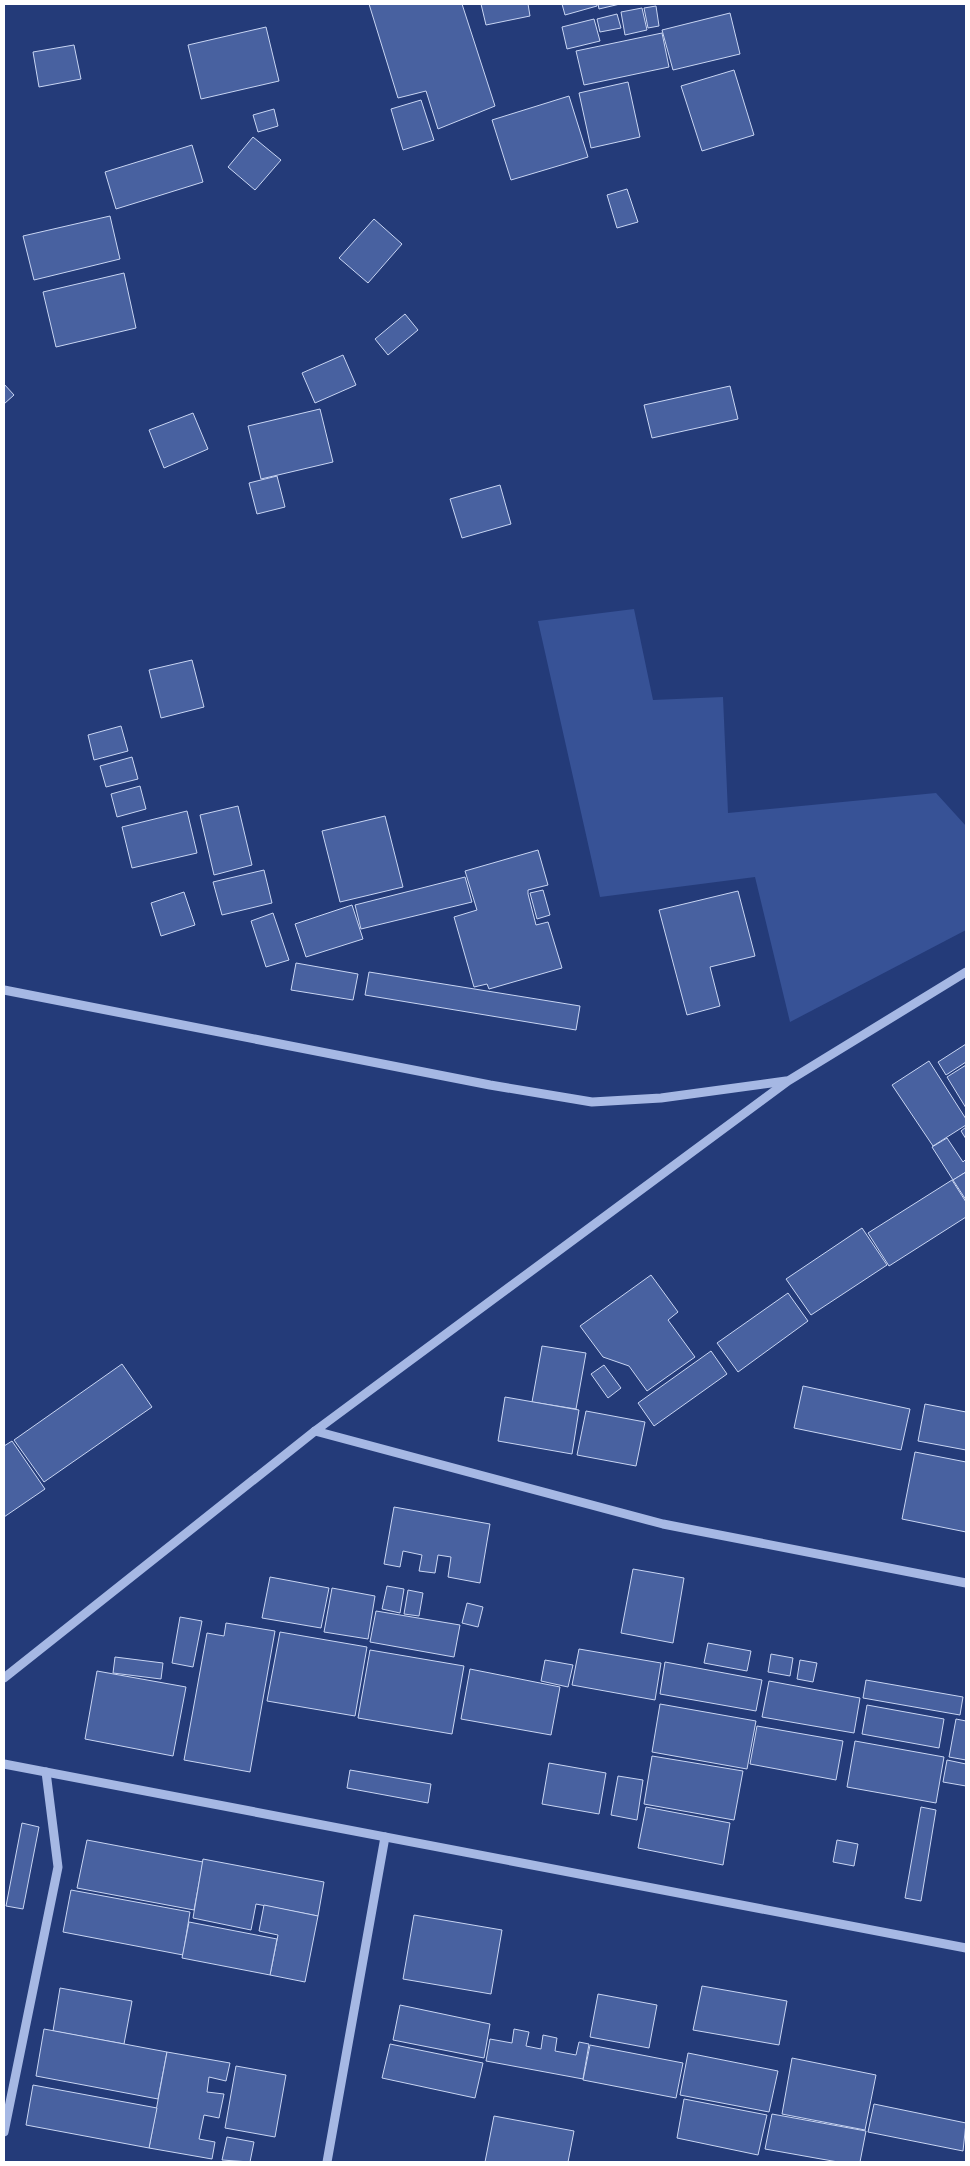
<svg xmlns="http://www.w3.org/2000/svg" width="970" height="2166" viewBox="0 0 970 2166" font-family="'Golos Text',sans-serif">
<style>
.green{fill:#375296}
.building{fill:#4861a0;stroke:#c8d5f3}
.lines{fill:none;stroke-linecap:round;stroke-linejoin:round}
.minor{stroke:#a6b8e4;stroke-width:9}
</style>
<rect width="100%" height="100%" fill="#243b79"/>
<path class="green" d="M634 609 653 700 723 697 728 813 936 793 966 826V930L790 1022 755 877 600 897 538 621Z"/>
<g class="building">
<path d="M369 4H462L495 106 438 129 426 91 398 98Z"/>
<path d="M481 4H528L530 16 486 25Z"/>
<path d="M562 4H597V6L565 15Z"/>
<path d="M598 4H620L599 9Z"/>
<path d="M656 6 659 26 648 28 644 8Z"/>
<path d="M642 8 647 30 625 35 621 12Z"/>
<path d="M730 13 740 54 673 70 662 30Z"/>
<path d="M617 14 621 28 600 32 597 19Z"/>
<path d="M594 19 600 41 567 49 562 27Z"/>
<path d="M266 27 279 81 201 99 188 45Z"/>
<path d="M662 33 669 67 584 85 576 51Z"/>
<path d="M74 45 81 79 39 87 33 52Z"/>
<path d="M734 70 754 135 702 151 681 86Z"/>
<path d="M628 82 640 137 591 148 579 93Z"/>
<path d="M569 96 588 157 511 180 492 120Z"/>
<path d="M421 100 434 140 403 150 391 109Z"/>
<path d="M274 109 278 126 258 132 253 115Z"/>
<path d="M253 137 281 160 255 190 228 167Z"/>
<path d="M192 145 203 182 116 209 105 172Z"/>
<path d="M627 189 638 222 617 228 607 195Z"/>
<path d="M110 216 120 259 34 280 23 236Z"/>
<path d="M374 219 402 244 368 283 339 258Z"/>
<path d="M124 273 136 328 56 347 43 292Z"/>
<path d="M405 314 418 330 388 355 375 339Z"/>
<path d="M343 355 356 385 315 403 302 373Z"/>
<path d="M4 384 14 395 4 404Z"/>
<path d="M730 386 738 419 652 438 644 405Z"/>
<path d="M320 409 333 462 261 479 248 426Z"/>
<path d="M193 413 208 449 164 468 149 430Z"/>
<path d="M277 476 285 507 257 514 249 483Z"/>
<path d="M500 485 511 524 462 538 450 499Z"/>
<path d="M192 660 204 707 161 718 149 670Z"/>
<path d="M121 726 128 751 94 760 88 735Z"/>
<path d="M132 757 138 779 106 787 100 766Z"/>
<path d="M140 786 146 809 117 817 111 794Z"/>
<path d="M238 806 252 865 214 875 200 815Z"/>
<path d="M187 811 197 853 132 868 122 827Z"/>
<path d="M385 816 403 887 340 902 322 831Z"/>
<path d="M538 850 548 885 528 890V894L536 925 548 922 562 968 489 989 487 984 474 987 454 917 477 910 465 871Z"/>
<path d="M264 870 272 903 222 915 213 882Z"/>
<path d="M465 877 472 902 361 929 355 905Z"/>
<path d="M543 890 550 915 537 919 530 893Z"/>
<path d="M738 891 755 956 710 967 720 1006 687 1015 659 910Z"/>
<path d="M184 892 195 925 161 936 151 903Z"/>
<path d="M352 905 363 939 306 957 295 924Z"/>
<path d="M273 913 289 960 266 967 251 921Z"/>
<path d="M296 963 358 974 353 1000 291 990Z"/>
<path d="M369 972 580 1006 576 1030 365 995Z"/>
<path d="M966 1044V1062L946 1075 938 1062Z"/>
<path d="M929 1061 966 1119V1125L933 1146 892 1085Z"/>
<path d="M966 1065V1108L947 1077Z"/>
<path d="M966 1127V1139L961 1131Z"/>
<path d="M947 1138 963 1162 966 1159V1172L953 1180 932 1147Z"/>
<path d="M966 1172V1200L953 1180Z"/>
<path d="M952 1180 966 1202V1217L889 1266 868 1233Z"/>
<path d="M862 1228 887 1265 811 1315 786 1279Z"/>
<path d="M651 1275 678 1312 668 1320 695 1357 647 1391 629 1366 603 1357 580 1326Z"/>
<path d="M788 1293 808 1321 738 1372 717 1343Z"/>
<path d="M542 1346 586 1353 576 1409 532 1402Z"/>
<path d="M711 1351 727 1374 654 1426 638 1403Z"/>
<path d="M122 1364 152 1407 44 1482 14 1440Z"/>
<path d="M604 1365 621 1388 608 1398 591 1374Z"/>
<path d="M803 1386 910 1409 901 1450 794 1428Z"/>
<path d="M505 1397 579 1410 572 1454 498 1441Z"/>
<path d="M925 1404 966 1412V1450L918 1441Z"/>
<path d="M586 1411 645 1422 636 1466 577 1455Z"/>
<path d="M12 1441 45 1489 4 1517V1446Z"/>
<path d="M915 1452 966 1462V1532L902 1519Z"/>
<path d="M394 1507 490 1524 480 1583 448 1577 451 1557 438 1555 435 1573 419 1571 422 1555 403 1551 400 1567 384 1564Z"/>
<path d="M633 1569 684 1578 673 1643 621 1633Z"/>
<path d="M270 1577 329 1588 321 1628 262 1618Z"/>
<path d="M387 1586 404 1589 400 1613 382 1609Z"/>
<path d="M332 1588 375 1596 368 1639 324 1632Z"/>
<path d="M408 1590 423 1593 419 1616 404 1614Z"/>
<path d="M467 1603 483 1607 478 1627 462 1623Z"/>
<path d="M376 1611 460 1625 454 1657 370 1642Z"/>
<path d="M180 1617 202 1621 193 1667 172 1663Z"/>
<path d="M226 1623 275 1631 250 1772 184 1760 207 1633 224 1636Z"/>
<path d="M280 1632 367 1647 355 1716 267 1701Z"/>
<path d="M708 1643 751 1651 747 1671 704 1663Z"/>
<path d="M579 1649 661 1663 655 1700 572 1685Z"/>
<path d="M370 1650 464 1666 452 1734 358 1718Z"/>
<path d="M771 1654 793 1658 790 1676 768 1672Z"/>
<path d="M115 1657 163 1663 161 1679 113 1673Z"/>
<path d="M545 1660 573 1665 568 1687 541 1681Z"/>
<path d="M800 1660 817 1663 813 1682 797 1679Z"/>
<path d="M665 1662 762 1680 756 1711 660 1694Z"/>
<path d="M470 1669 560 1687 551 1735 461 1719Z"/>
<path d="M97 1671 186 1687 173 1756 85 1739Z"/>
<path d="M866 1680 963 1697 960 1715 863 1698Z"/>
<path d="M769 1681 860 1698 854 1733 762 1717Z"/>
<path d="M660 1704 756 1721 747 1769 652 1752Z"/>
<path d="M867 1705 944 1719 939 1748 862 1734Z"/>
<path d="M956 1719 966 1721V1760L949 1757Z"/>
<path d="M757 1726 843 1741 836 1780 750 1764Z"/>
<path d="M855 1741 944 1757 936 1803 847 1787Z"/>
<path d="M652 1756 743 1771 734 1820 644 1804Z"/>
<path d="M947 1760 966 1764V1786L943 1782Z"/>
<path d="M549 1763 606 1773 599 1814 542 1804Z"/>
<path d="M350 1770 431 1784 428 1803 347 1788Z"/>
<path d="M618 1776 643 1780 637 1820 611 1815Z"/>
<path d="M646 1807 730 1823 723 1865 638 1848Z"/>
<path d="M921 1807 936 1810 921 1901 905 1898Z"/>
<path d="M22 1823 39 1827 23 1909 6 1906Z"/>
<path d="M87 1840 203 1862 194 1910 77 1888Z"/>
<path d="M837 1840 858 1844 854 1866 833 1862Z"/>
<path d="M203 1859 324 1882 318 1916 256 1904 251 1930 193 1918Z"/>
<path d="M71 1890 190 1912 183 1955 63 1932Z"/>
<path d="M264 1905 318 1916 305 1982 270 1975 278 1935 259 1931Z"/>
<path d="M414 1915 502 1930 491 1994 403 1979Z"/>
<path d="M189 1922 277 1939 270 1975 182 1958Z"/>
<path d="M702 1986 787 2001 779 2045 693 2030Z"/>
<path d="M60 1988 132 2001 124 2044 53 2031Z"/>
<path d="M598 1994 657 2005 649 2048 590 2037Z"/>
<path d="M400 2005 490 2024 484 2058 393 2040Z"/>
<path d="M44 2029 167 2052 158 2099 36 2076Z"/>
<path d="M514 2029 529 2032 526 2046 541 2049 543 2035 557 2038 555 2051 576 2055 579 2042 589 2044 583 2079 486 2061 490 2039 512 2043Z"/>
<path d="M390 2044 483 2063 475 2098 382 2078Z"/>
<path d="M590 2045 683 2063 676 2098 583 2080Z"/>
<path d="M167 2052 230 2063 226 2081 209 2077 207 2092 224 2094 219 2118 204 2115 199 2139 215 2142 212 2159 149 2148Z"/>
<path d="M688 2053 778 2071 769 2112 680 2095Z"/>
<path d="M792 2058 876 2075 865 2130 782 2114Z"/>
<path d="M236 2066 286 2075 275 2137 225 2128Z"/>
<path d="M33 2085 157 2108 149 2148 26 2125Z"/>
<path d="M684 2099 767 2115 758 2155 677 2138Z"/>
<path d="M874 2104 966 2123 963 2151 868 2132Z"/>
<path d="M772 2114 866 2131 860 2162H838L765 2149Z"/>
<path d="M494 2116 574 2131 568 2162H485Z"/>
<path d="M227 2137 254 2142 250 2162 222 2160Z"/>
</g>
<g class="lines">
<g class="minor">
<path d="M4 990 490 1085 592 1102 661 1098 786 1081"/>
<path d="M315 1431 663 1524 966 1583"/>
<path d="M4 1678 315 1431 788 1081 966 972"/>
<path d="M4 1764 966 1948"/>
<path d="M4 2132 58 1867 46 1772"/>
<path d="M327 2162 385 1837"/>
</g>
</g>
<rect width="970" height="2166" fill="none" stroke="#ffffff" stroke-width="10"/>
</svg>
